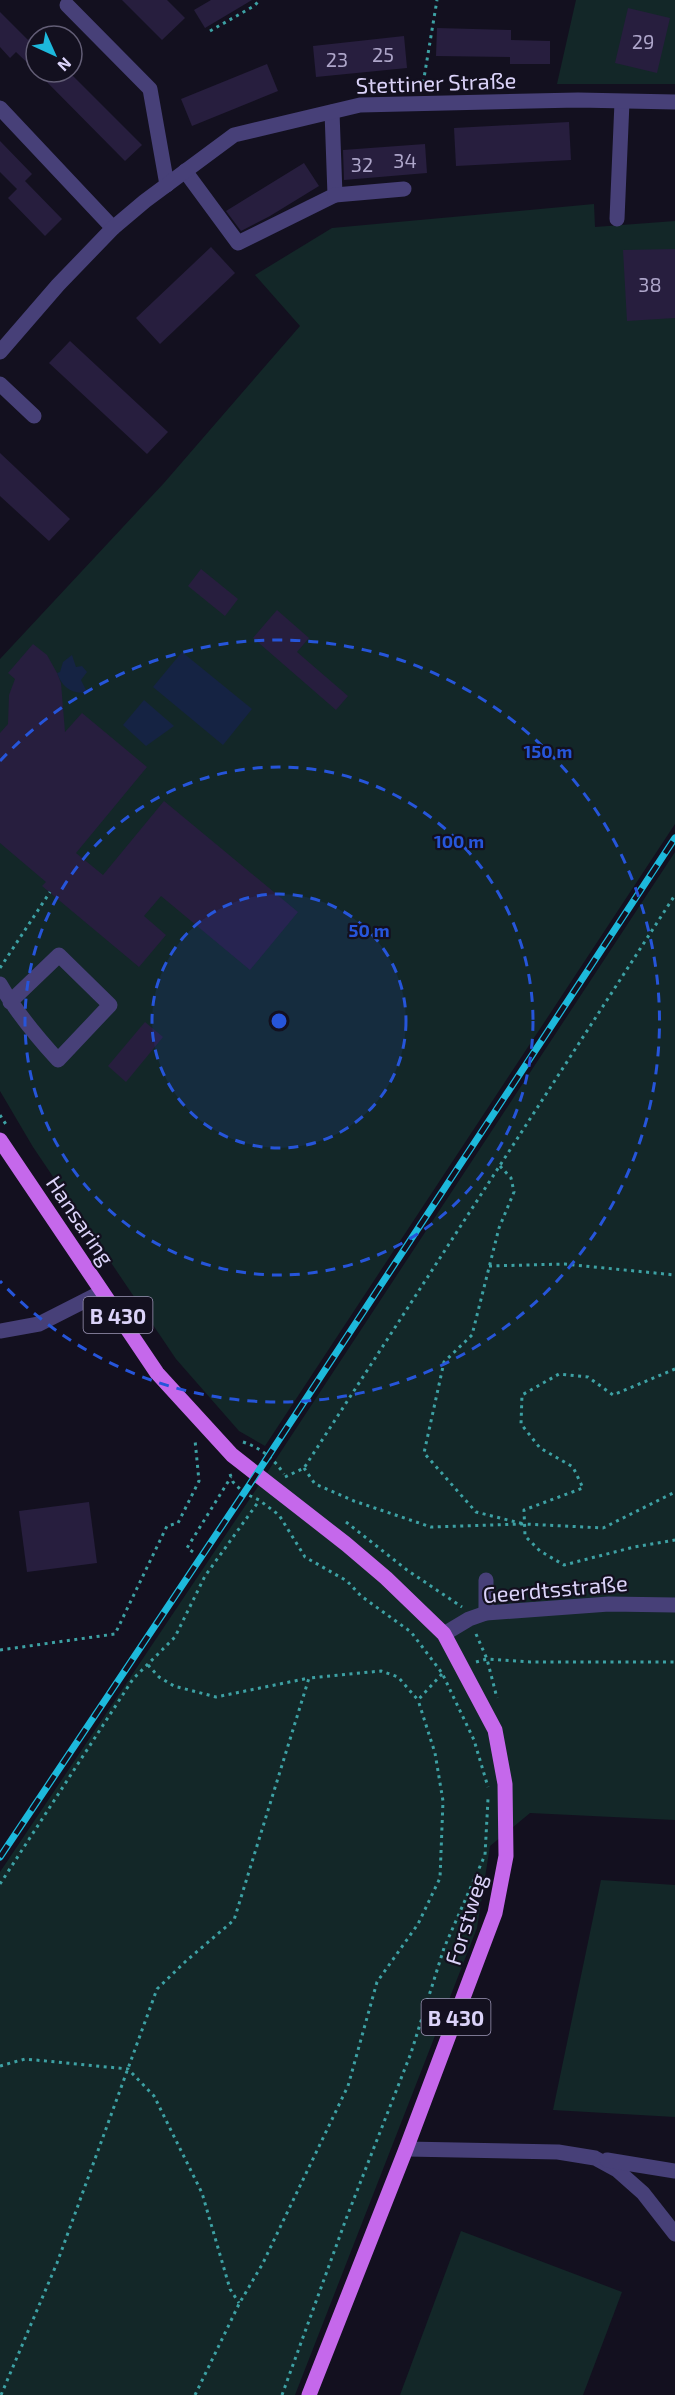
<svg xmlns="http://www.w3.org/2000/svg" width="675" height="2395" viewBox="0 0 675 2395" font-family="'Exo 2',sans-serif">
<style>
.green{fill:#132728}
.water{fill:#152343}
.building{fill:#271e3e}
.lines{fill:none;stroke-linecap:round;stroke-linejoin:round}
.path{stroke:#3da1a4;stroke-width:3;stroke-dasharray:3 4.5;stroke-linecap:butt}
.minor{stroke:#474078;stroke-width:15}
.major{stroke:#c568eb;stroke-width:15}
.rail-casing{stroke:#1db9dc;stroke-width:7}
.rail{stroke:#13101f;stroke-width:4.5;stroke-dasharray:14;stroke-linecap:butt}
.ring{fill:none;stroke:#2655da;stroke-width:3;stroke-dasharray:10 8}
.labels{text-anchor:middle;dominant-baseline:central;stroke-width:4.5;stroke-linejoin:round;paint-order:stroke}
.number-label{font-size:20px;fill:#aea6ca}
.shield{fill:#13101f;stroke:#9f98b8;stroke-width:1.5}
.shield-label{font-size:21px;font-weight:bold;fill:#dbd3f9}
.street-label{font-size:22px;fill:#dbd3f9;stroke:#13101f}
.centre{fill:#2655da;stroke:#13101f;stroke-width:3}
.ring-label{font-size:18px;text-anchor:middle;font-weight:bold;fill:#2655da;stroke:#13101f;stroke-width:4.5;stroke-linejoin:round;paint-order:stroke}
</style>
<rect width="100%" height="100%" fill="#13101f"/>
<g class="green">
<path d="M576 0H675V84H557Z"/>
<path d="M594 204 595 227 675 221V824L265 1446 239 1431 176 1359 33 1147 0 1091V659L164 483 300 326 255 275 332 228Z"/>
<path d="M675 852V1820L530 1813 490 1846 477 1928 295 2395H0V1872L253 1494Z"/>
<path d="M601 1880 675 1885V2117L553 2110Z"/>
<path d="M461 2231 622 2292 583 2395H400Z"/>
</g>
<g class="water">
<path d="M182 652 252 709 223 745 153 687Z"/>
<path d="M72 655 76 667 82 666 87 672 81 680 87 692C72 695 62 687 57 673L60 672 63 662Z"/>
<path d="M144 700 174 726 146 746 123 725Z"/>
</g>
<g class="building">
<path d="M122 0H167L185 18 162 40Z"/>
<path d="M211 0H252L205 28 194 10Z"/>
<path d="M628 8 670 18 657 73 615 63Z"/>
<path d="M0 12 28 40 36 32V71L16 52 10 58 0 47Z"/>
<path d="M437 28 511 30V40L550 41V64H510V57L436 56Z"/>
<path d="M404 36 407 68 316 77 313 46Z"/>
<path d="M267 64 278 91 192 126 181 99Z"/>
<path d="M37 72H69L142 145 125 161Z"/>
<path d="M569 122 571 160 456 166 454 128Z"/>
<path d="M0 141 32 174 25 181 62 219 45 236 8 198 17 189 0 172Z"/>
<path d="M425 144 427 173 344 180 343 150Z"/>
<path d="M304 163 319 186 270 216 241 231 226 211Z"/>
<path d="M211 247 235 273 160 344 136 318Z"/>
<path d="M675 249V318L627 321 623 250Z"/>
<path d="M70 341 168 432 147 454 49 363Z"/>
<path d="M0 453 70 519 49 541 0 496Z"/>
<path d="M201 569 238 599 225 616 188 586Z"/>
<path d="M277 610 309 638 297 652 348 696 336 710 253 638Z"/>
<path d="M33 644 47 655 57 673 61 683 65 732 82 713 147 767 76 853 103 875 164 801 298 912 250 970 161 896 144 916 166 935 139 967 42 886 46 882 0 843V733L8 724 9 695 15 679 8 673Z"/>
<path d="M145 1022 163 1037 126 1082 108 1066Z"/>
<path d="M89 1502 97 1563 27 1572 19 1511Z"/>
</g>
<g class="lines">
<g class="path">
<path d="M210 31 254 6 260 0"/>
<path d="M422 90 437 0"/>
<path d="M0 968 50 892"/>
<path d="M0 1115 7 1126"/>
<path d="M500 1166 511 1178 514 1192 499 1228 472 1335 444 1362 424 1453 476 1512 524 1524"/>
<path d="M489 1266 565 1264 675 1275"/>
<path d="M675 1369 613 1395 588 1377 559 1374 522 1395 521 1424 540 1448 573 1467 583 1488 524 1510 525 1536 540 1551 564 1565 634 1547 675 1540"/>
<path d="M243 1442C261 1448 274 1459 284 1474"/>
<path d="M304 1468 315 1484 354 1501 431 1527 524 1524 603 1528 675 1492"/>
<path d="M230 1474 233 1482 244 1493 259 1500 279 1515 305 1557 347 1581 361 1596 411 1632 442 1673 474 1740 488 1787"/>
<path d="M285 1477 304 1468 675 895"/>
<path d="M346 1522 407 1570 462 1607"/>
<path d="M193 1552 187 1548 231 1477"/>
<path d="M476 1634 487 1659 497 1698"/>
<path d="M0 1650 115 1634 167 1526 178 1523 199 1481 195 1440"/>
<path d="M476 1662 487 1659 530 1662H675"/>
<path d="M148 1665 159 1677 174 1686 216 1697 309 1678"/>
<path d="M0 1884 133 1679 175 1637 205 1576 259 1501"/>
<path d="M0 2066 25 2059 128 2069 154 2096 202 2193 230 2289 239 2303"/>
<path d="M1 2395 57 2263 157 1989 186 1961 234 1920 309 1678 381 1671 398 1677 418 1700 442 1674"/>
<path d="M195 2395 239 2304 263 2263 348 2086 377 1982 418 1924 440 1878 443 1801 435 1753 418 1700"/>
<path d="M282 2395 346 2219 411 2053 444 1948 485 1855 488 1799"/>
</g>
<g class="minor">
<path d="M67 5 150 89 167 185"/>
<path d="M0 108 113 228"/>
<path d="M185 171 238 243 335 195 332 112"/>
<path d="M335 195 404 189"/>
<path d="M617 219 622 102"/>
<path d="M0 352 58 285 113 228 145 201 234 135 360 105 578 100 675 102"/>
<path d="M0 384 34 416"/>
<path d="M0 984C16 1012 36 1036 58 1060L110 1005 59 955 10 1002"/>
<path d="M0 1331 39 1324 102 1292"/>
<path d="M486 1613V1580"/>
<path d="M444 1634 469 1619 486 1613 609 1604 675 1605"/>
<path d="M406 2149 558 2152 595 2158 617 2170 643 2193 675 2234"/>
<path d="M607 2160 675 2171"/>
</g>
<path class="major" d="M0 1140 157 1373 232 1455 346 1544 386 1578 444 1634 495 1730 505 1784 506 1856 495 1913 406 2149 309 2395"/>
<g class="rail-casing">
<path id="rail" d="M0 1857 244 1493 675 838"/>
</g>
<use href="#rail" class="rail"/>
</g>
<circle cx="279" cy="1021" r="127" fill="#2655da" fill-opacity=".12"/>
<g class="ring">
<circle cx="279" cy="1021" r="127"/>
<circle cx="279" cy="1021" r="254"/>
<path d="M0 761A381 381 0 1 1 0 1281"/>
</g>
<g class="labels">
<g class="number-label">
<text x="643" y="41">29</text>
<text x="383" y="54">25</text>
<text x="337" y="59">23</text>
<text x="405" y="160">34</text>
<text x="362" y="164">32</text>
<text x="650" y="284">38</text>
</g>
<g class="shield">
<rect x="83.5" y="1297" width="69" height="36" rx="4.5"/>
<rect x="421.5" y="1999" width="69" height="36" rx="4.5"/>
</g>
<g class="shield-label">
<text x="118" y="1315">B 430</text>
<text x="456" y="2017">B 430</text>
</g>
<g class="street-label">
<text transform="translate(436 82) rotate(-2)">Stettiner Straße</text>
<text transform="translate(81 1220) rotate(56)">Hansaring</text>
<text transform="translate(555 1588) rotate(-5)">Geerdtsstraße</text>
<text transform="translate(465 1919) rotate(-73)">Forstweg</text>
</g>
</g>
<circle cx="279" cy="1021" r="9" class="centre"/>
<g class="ring-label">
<text x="548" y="758">150 m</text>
<text x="459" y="848">100 m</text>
<text x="369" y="937">50 m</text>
</g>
<g transform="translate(54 54) rotate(135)"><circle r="28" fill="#13101f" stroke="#635e76" stroke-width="1.5"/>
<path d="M0-4.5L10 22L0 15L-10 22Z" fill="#1db9dc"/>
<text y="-9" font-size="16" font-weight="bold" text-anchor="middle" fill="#dbd3f9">N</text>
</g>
</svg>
